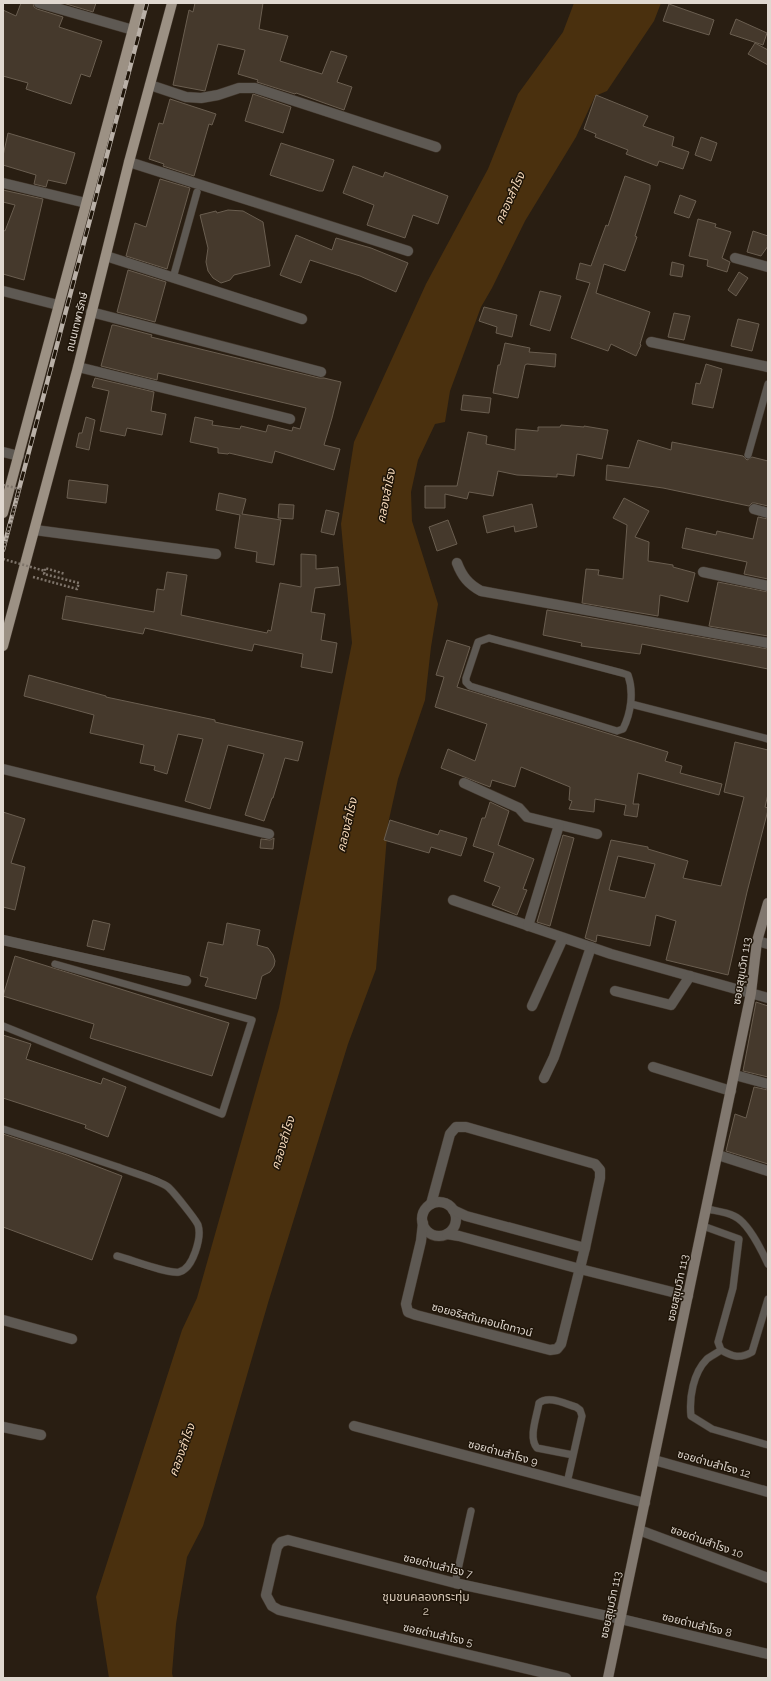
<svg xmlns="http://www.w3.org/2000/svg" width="771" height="1681" viewBox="0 0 771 1681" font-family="Raleway,'Noto Sans Thai',sans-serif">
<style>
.water{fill:#4a300e}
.building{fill:#45392c;stroke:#6a5e50;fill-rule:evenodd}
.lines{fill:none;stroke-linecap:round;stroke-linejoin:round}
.lane-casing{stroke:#43382d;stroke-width:8}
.street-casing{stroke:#43382d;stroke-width:11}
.secondary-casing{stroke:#43382d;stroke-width:11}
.primary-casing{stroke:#43382d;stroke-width:11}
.path{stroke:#7f756b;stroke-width:2.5;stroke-dasharray:2 2;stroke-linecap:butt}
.lane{stroke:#5e5953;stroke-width:7}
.street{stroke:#5e5953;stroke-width:10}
.secondary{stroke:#81786f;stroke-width:10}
.primary{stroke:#9c9184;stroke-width:10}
.rail-casing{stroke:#b9b0a7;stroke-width:4.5}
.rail{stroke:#1f1509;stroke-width:3;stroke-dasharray:9;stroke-linecap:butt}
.path-bridge{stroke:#7f756b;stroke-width:2.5;stroke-dasharray:2 2;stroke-linecap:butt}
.labels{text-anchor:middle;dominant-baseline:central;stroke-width:3;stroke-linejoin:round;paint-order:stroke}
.street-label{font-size:11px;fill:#e0d8d0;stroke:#1f1509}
.water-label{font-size:12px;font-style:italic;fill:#f7dabb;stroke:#1f1509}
.neighbourhood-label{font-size:12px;fill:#d5c7b7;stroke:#1f1509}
</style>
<rect width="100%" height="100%" fill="#291e12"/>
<path class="water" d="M574 3H661L654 21 607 91 595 96 576 137 525 221 492 288 481 307 450 391 445 422 435 424 418 460 411 492 412 521 438 604 431 647 425 700 398 779 388 824 376 969 348 1044 268 1303 203 1526 187 1557 176 1624 172 1673 173 1678H109L96 1597 182 1330 197 1298 279 1008 352 643 341 524 354 442 426 284 488 169 518 94 563 32Z"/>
<g class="building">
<path d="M21 3H33L34 7 37 9 63 17 59 27 102 41 90 77 81 74 71 104 26 89 28 83 3 76V10L16 16Z"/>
<path d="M63 3H96L93 12Z"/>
<path d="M195 3H263L259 29 288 36 280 61 322 74 331 51 347 56 337 82 352 87 344 110 296 93 295 94 257 82 258 80 238 74 245 50 218 44 205 91 173 85 189 10 193 12Z"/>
<path d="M669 4 714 20 709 35 663 21Z"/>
<path d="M736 19 767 33 763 45 730 34Z"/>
<path d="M755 43 768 50V65L748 54Z"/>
<path d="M253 94 291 107 283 133 245 121Z"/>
<path d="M596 95 648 116 643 126 674 137 672 146 689 152 683 169 659 161 657 166 626 154 628 150 595 137 596 134 584 129Z"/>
<path d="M170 99 216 114 212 125 209 124 194 176 163 166 164 164 149 159 159 123 163 124Z"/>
<path d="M8 133 75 153 66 184 48 180 46 187 34 184 36 175 3 165V156Z"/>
<path d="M701 137 717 143 711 161 695 155Z"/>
<path d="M281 143 334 160 323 191H319L270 175Z"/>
<path d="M353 166 383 177 385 172 448 196 438 224 413 215 405 238 367 225 374 205 343 193Z"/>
<path d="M625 176 650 185V189L635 236 637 237 625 271 604 264 596 293 650 312 640 344 641 345 636 356 611 344 608 351 571 338 590 283 576 279 580 263 591 266 606 225 608 226Z"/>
<path d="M160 179 190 188 167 269 126 256 135 223 146 227Z"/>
<path d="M3 190 43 199 24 280 3 274V230L5 231 15 205 3 202Z"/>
<path d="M680 195 696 201 689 218 674 213Z"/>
<path d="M228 210 243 211 263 222 270 266 234 275 230 280 221 283 213 278 208 271 206 262 208 248 200 215 216 211 217 213Z"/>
<path d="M698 219 716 224 715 227 731 232 722 258 730 262 727 272 707 266 708 260 689 256Z"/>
<path d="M753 231 768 236V246L761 256 747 252Z"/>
<path d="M296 235 332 250 336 238 371 248 408 263 396 292 360 276 310 260 301 283 280 275Z"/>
<path d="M672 262 684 265 682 277 670 275Z"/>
<path d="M128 270 166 282 155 322 117 312Z"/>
<path d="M739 272 748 278 736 296 728 290Z"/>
<path d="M540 291 561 296 550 331 530 325Z"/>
<path d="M484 307 517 315 512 337 496 333 497 327 479 321Z"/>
<path d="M674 313 690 316 684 340 668 337Z"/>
<path d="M738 319 759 324 752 351 731 346Z"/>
<path d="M112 325H114L152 335 151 337 319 378H324L341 382 332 418 324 445 340 449 334 470 275 451 272 463 229 453 228 454 218 453V448L190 442 195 417 213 421 212 425 240 429 241 426 266 432 268 425 292 431 293 427 300 429 306 408 158 373 157 380 101 366Z"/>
<path d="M505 343 530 348 529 352 556 354 555 367 527 364 525 365 518 398 493 393 498 365H500Z"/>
<path d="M706 364 722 369 713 408 692 404 696 383 700 384Z"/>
<path d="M95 378 154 392 151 411 166 414 162 435 127 428 125 436 100 431 109 391 92 387Z"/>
<path d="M463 395 491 398 489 413 461 410Z"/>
<path d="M86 417 95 420 89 450 76 447 79 433H82Z"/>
<path d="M561 425 584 427V426L608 430 602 459 577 454 574 476 557 474V477L517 475 498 471 493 496 469 492 467 499 445 494V508H425V486H457L468 432 487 436 486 444 515 450 516 429 538 431V427H560Z"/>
<path d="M638 440 671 450 672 442 743 456 747 460 752 457 768 461V506L755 503H752L749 506 663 488 606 480 607 465 629 468Z"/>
<path d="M69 480 108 485 106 503 67 498Z"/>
<path d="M219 493 246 499 242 514 281 520 274 565 256 562 257 552 235 548 240 515 216 510Z"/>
<path d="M624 498 649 511 635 537 649 542 648 561 673 565V567L695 573 688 602 660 595 658 616 582 603 586 569 599 570 598 575 623 579 627 525 613 518Z"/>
<path d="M279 504 294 505 293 519 278 518Z"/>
<path d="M532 504 537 527 515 532 514 526 487 533 483 516Z"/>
<path d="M326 510 339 513 334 535 321 532Z"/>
<path d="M758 517 768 519V579L744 574 747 562 682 548 686 528 716 535 717 531 753 539Z"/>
<path d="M448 520 457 544 437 551 429 527Z"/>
<path d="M301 554 316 555V569L338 567 340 585 315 588 311 612 325 614 321 640 337 643 332 673 301 667 303 654 254 644 252 651 145 628 143 634 62 619 66 596 154 612 157 589 164 590 167 572 187 575 181 615 267 633 268 630 271 631 280 583 301 587Z"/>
<path d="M718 582 768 592V636L709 626Z"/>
<path d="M547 610 768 649V669L642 644 640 654 581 646 582 643 543 635Z"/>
<path d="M447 640 470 647 457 687 668 752 665 761 682 766 680 773 722 784 719 795 638 773 633 804H639L637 817 624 815 626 805 595 799 594 812 569 809 572 801 569 800 570 787 521 767 515 787 492 780 490 787 441 768 448 749 475 761 487 724 435 707 444 677 436 675Z"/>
<path d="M29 675 106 696V697L215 720V722L303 742 298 761 285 758 273 798H272L264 821 245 815 264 754 228 745 210 809 185 801 203 739 178 734 167 774 154 770 155 766 140 763 144 745 90 733 94 715 24 696Z"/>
<path d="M735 742 768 750V794L765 807 768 808V810L747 892 728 975 666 960 676 921 656 915 650 946 597 935 596 942 585 938 611 840 648 847V849L688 861 683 878 721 886 744 797 724 792ZM618 856 655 864 645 898 609 890Z"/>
<path d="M490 802 509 811 498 845 534 859 523 889 527 890 517 915 492 905 500 887 484 881 494 853 473 846 482 818H485Z"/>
<path d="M3 812 25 819 11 863 25 867 15 910 3 907Z"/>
<path d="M390 820 438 835 440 830 467 838 461 856 431 847 429 853 384 840Z"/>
<path d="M563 835 574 838 550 926 537 922Z"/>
<path d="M274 838 273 849 260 848 261 839 270 840Z"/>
<path d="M93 920 110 924 104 950 87 946Z"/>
<path d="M227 923 260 930 257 945 268 948 273 955 275 961 274 966 270 972 262 976 256 999 205 986 208 978 200 976 208 942 223 945Z"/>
<path d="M15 956 229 1023 212 1076 90 1038 94 1024 3 996Z"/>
<path d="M756 1002 768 1006V1077L743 1071Z"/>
<path d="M3 1035 31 1044 26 1059 101 1084 103 1078 126 1087 108 1137 85 1128 86 1125 3 1098Z"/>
<path d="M754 1087 768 1090V1164L726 1151 735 1114 746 1118Z"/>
<path d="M3 1134 67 1155 122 1176 92 1260 3 1227Z"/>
</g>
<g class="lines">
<g class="lane-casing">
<g id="lane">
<path d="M173 278 197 192"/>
<path d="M748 455 768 384"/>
<path d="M489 638 622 673 628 675C634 692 631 713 623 729L617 731 470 686 466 682V678L478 642Z"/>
<path d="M631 704 768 739"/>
<path d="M3 1026 222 1114 252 1020 55 964"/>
<path d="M3 1129C41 1141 79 1154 118 1167 130 1172 159 1180 168 1187 173 1191 196 1220 198 1225 202 1237 193 1269 179 1272 167 1274 130 1259 117 1256"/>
<path d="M707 1209C716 1211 726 1212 734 1216 748 1222 762 1251 768 1264"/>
<path d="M703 1226 739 1239 733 1288 718 1342 721 1350C733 1357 740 1359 752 1352L768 1299"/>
<path d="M721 1350C717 1353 711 1356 707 1359 693 1373 689 1398 691 1416L712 1429 768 1445"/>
<path d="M567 1483 582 1416 580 1410 576 1407C565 1404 549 1395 539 1403 537 1416 528 1438 537 1448L573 1455"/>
<path d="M455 1583 471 1511"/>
</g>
</g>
<g class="street-casing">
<g id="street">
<path d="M39 3 133 30"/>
<path d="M150 85 186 97 201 98 218 95 239 88H255L436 147"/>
<path d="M129 162 408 251"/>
<path d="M3 183 86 203"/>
<path d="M106 256 302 319"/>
<path d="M735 258 768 267"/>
<path d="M3 291 58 305"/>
<path d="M91 312 321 372"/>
<path d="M651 342 768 367"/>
<path d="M78 367 290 419"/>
<path d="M3 452 19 456"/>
<path d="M754 509 768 513"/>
<path d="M35 530 216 554"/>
<path d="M457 563C462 576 468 584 481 591L768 643"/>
<path d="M703 572 768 586"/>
<path d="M3 769 269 834"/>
<path d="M464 783 519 808 527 817 597 834"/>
<path d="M453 900 611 954 768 998"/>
<path d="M528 926 559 825"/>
<path d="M3 940 186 981"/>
<path d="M757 941 768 944"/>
<path d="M615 991 671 1005 690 976"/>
<path d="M532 1006 563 938"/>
<path d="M653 1067 731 1091"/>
<path d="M735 1075 768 1084"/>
<path d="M544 1078 554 1057 591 947"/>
<path d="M718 1155 768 1171"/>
<circle cx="439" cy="1219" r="17"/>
<path d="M453 1210 466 1216 585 1248"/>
<path d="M423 1223 421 1241 406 1304 408 1312 416 1315 550 1350 557 1349 561 1344 585 1248 600 1178V1170L595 1164 466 1127H456L450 1134 431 1204"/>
<path d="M447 1234 459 1236 580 1269 688 1296"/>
<path d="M3 1320 72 1339"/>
<path d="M354 1426 645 1503"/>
<path d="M3 1427 41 1435"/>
<path d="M654 1460 768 1492"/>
<path d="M639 1530 768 1578"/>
<path d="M566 1678 279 1610 272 1606 266 1595 277 1547 281 1542 288 1540 455 1583 621 1619 768 1654"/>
</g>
</g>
<g class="secondary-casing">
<path id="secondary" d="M608 1678 751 993 757 941 768 903"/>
</g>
<g class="primary-casing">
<g id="primary">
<path d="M3 513 140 3"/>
<path d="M3 646 78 367 129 162 172 3"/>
</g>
</g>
<path class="path" d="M33 577 77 589 79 583 44 574 45 571"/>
<use href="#lane" class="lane"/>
<use href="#street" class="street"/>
<use href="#secondary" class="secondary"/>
<use href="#primary" class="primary"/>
<g class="rail-casing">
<path id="rail" d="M3 550 147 3"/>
</g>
<use href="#rail" class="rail"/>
<g class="path-bridge">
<path d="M3 485 20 489 3 552"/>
<path d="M3 559 45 571V568L65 574"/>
</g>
</g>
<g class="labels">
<g class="street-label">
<text transform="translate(77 322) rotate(-76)">ถนนเทพารักษ์</text>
<text transform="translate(742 971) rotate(-81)">ซอยสุขุมวิท 113</text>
<text transform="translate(678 1288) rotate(-78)">ซอยสุขุมวิท 113</text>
<text transform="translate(482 1320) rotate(15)">ซอยอริสตันคอนโดทาวน์</text>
<text transform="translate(503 1453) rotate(15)">ซอยด่านสำโรง 9</text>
<text transform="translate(714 1464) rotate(16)">ซอยด่านสำโรง 12</text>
<text transform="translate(707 1542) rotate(20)">ซอยด่านสำโรง 10</text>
<text transform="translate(438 1566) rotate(14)">ซอยด่านสำโรง 7</text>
<text transform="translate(611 1605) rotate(-78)">ซอยสุขุมวิท 113</text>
<text transform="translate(697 1625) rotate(14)">ซอยด่านสำโรง 8</text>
<text transform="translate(438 1635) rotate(13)">ซอยด่านสำโรง 5</text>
</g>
<g class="water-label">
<text transform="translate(510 198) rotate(-65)">คลองสำโรง</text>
<text transform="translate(386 496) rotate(-79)">คลองสำโรง</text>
<text transform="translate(347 825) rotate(-77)">คลองสำโรง</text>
<text transform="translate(283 1143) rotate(-73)">คลองสำโรง</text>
<text transform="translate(182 1450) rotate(-70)">คลองสำโรง</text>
</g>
<g class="neighbourhood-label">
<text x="426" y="1597">ชุมชนคลองกระทุ่ม<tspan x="426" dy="14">2</tspan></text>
</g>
</g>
<rect width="771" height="1681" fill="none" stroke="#e0d8d0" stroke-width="8"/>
</svg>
